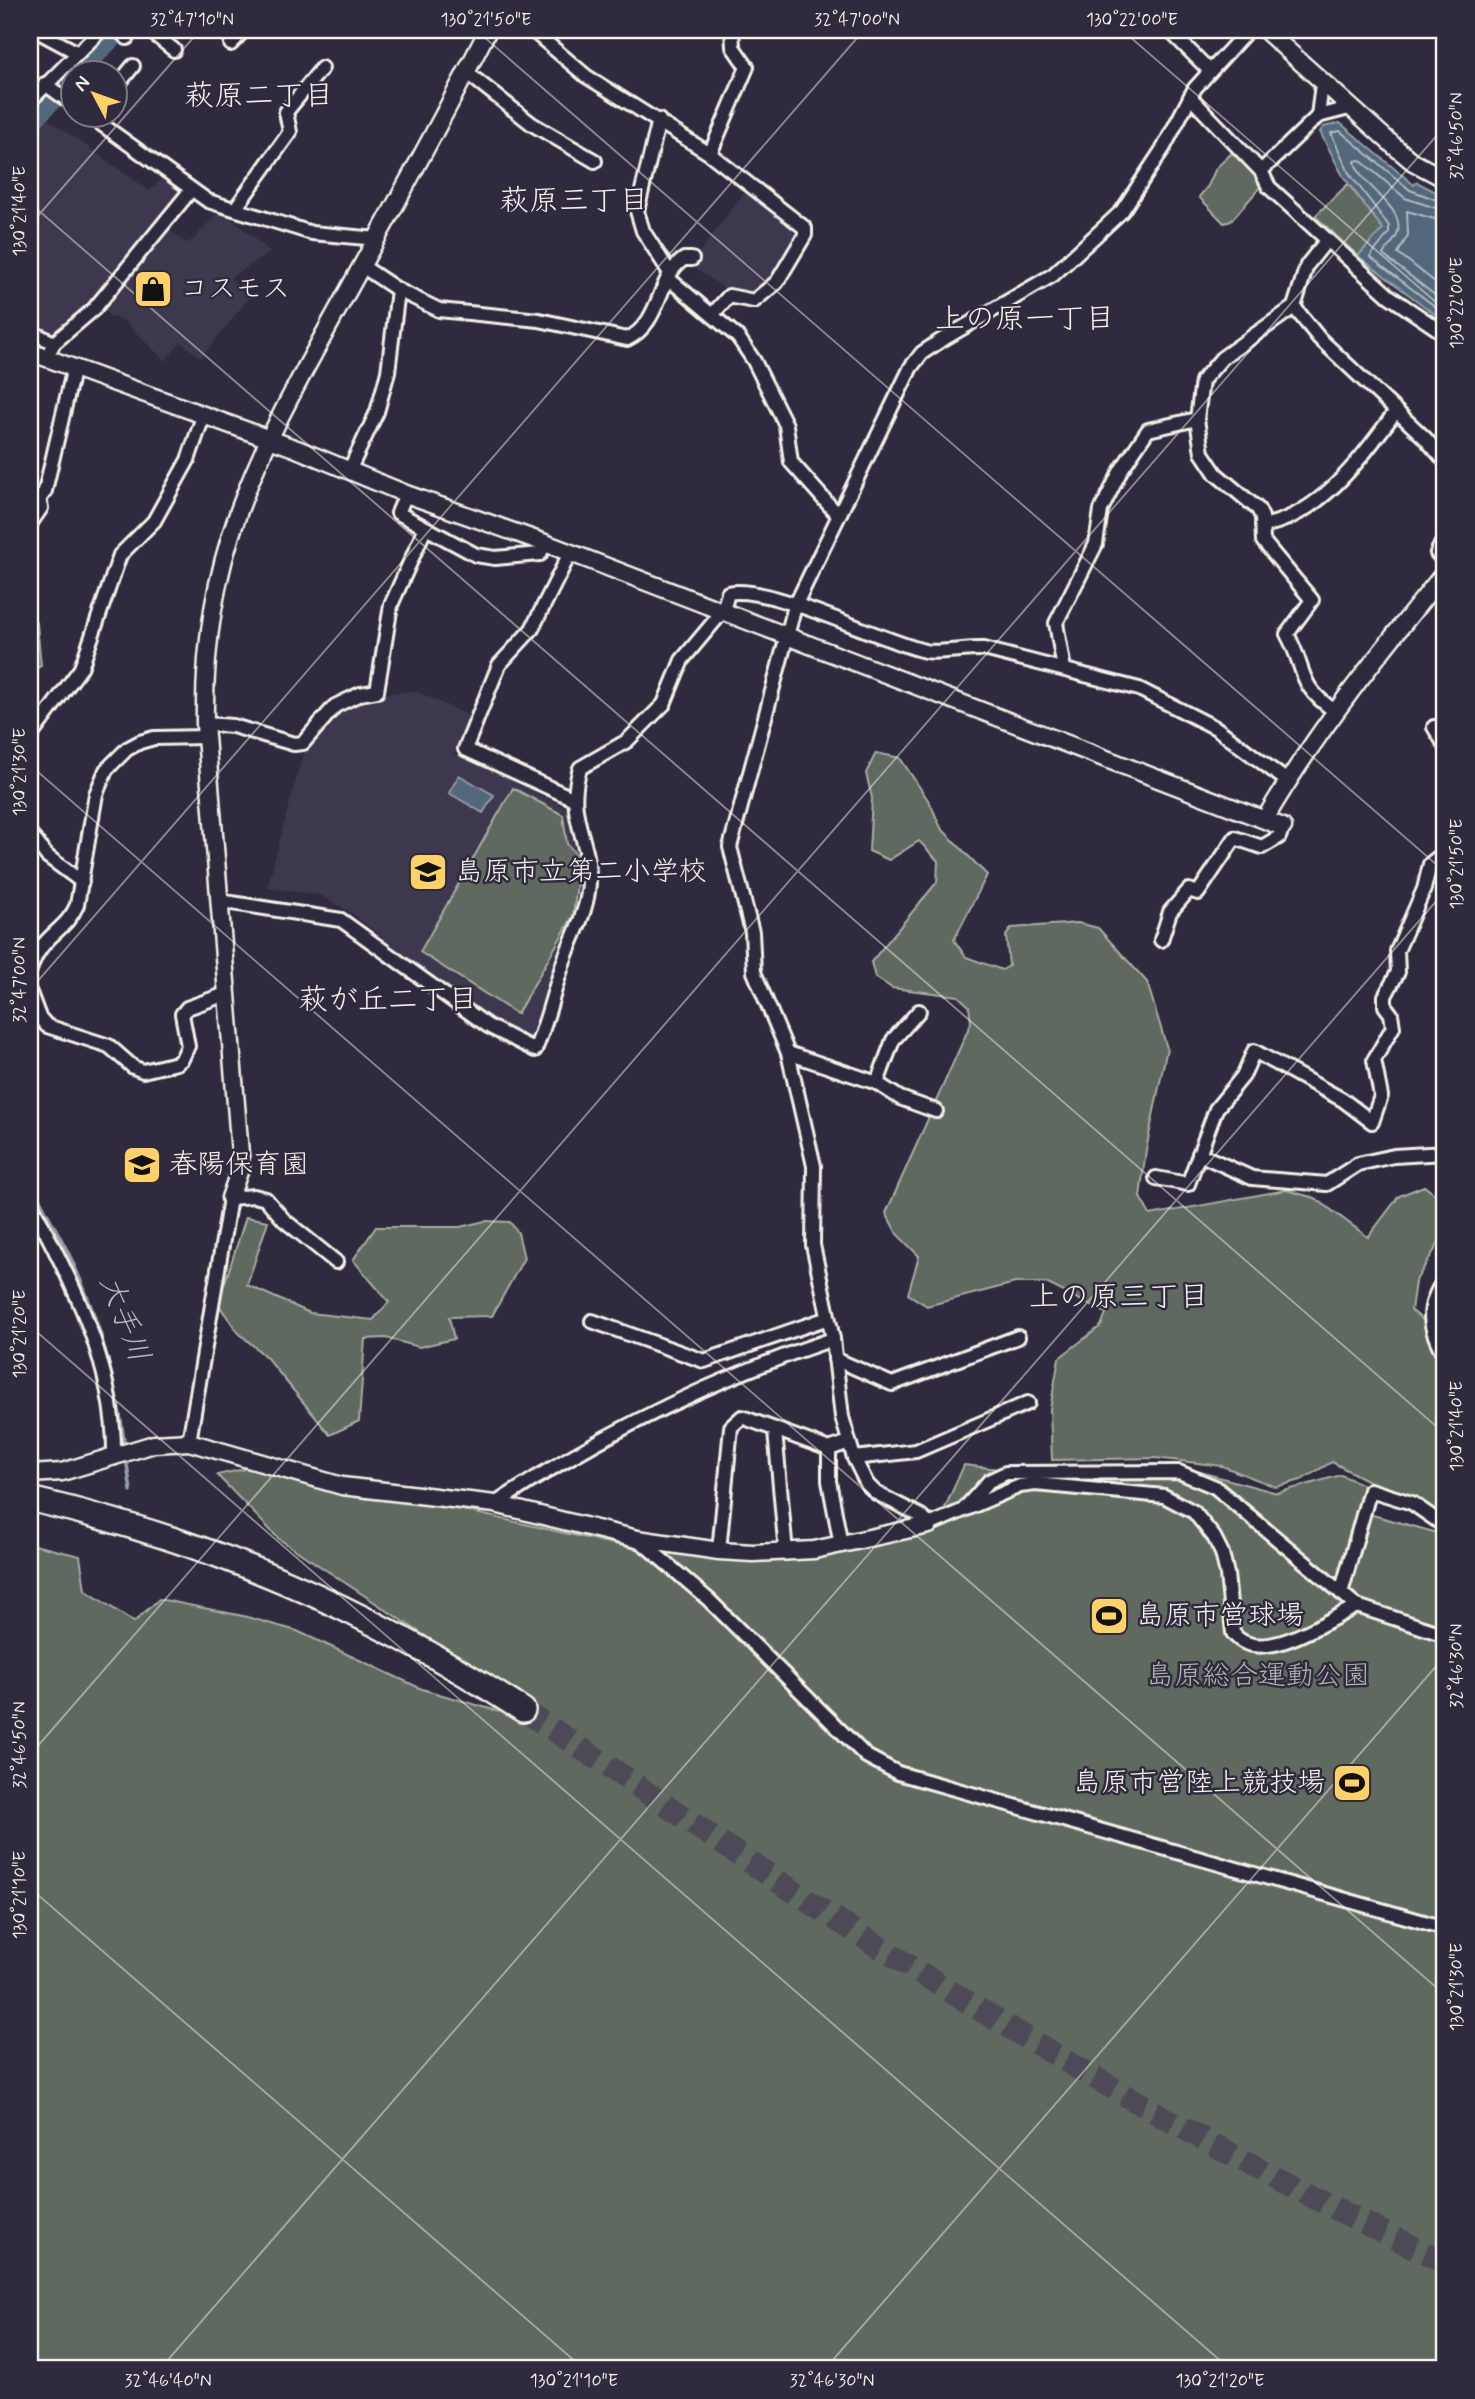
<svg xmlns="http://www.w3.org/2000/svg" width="1475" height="2399" viewBox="0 0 1475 2399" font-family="Mynerve,'Klee One',sans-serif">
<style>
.built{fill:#3e384e}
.green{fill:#5f695e;stroke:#aaada3;stroke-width:2}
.water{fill:#52677d;stroke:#939ea8;stroke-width:2}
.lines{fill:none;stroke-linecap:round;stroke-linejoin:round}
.shore{stroke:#b3babd;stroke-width:2}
.stream{stroke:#939ea8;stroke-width:3.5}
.river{stroke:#52677d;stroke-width:19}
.motorway-tunnel{stroke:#4d4857;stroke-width:23;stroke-dasharray:23 11;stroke-linecap:butt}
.minor-casing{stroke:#f4f1e8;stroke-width:18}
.tertiary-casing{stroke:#f4f1e8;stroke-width:21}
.motorway-casing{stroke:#f4f1e8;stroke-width:28}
.minor{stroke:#2f2a3d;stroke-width:12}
.tertiary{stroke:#2f2a3d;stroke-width:16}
.motorway{stroke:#2f2a3d;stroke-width:23}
.ticks{fill:none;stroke:#f4f1e8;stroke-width:2;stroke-opacity:0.45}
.labels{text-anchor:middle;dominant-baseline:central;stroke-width:5;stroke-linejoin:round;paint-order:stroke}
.poi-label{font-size:28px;fill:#f4f1e8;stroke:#2f2a3d;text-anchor:start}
.park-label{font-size:28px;fill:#b1b4aa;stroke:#2f2a3d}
.neighbourhood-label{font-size:30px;fill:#f4f1e8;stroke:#2f2a3d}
.water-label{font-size:30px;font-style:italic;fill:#b3babd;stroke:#2f2a3d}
.neatline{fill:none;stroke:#f4f1e8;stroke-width:2.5}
.ticks-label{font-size:18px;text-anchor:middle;fill:#f4f1e8}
</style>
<rect width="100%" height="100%" fill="#2f2a3d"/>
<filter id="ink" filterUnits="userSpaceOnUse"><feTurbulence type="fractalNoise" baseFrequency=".0143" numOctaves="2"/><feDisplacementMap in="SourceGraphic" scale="14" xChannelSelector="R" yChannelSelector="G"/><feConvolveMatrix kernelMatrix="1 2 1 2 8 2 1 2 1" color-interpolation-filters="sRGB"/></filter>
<g filter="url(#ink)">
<g class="built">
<path d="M48 119 150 191 168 172 183 189V196L97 299 56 332 48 334 30 326V141Z"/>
<path d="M746 190 801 231 772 282 754 297 728 291 690 265Z"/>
<path d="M218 212 226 214 271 252 230 278 249 298 201 358 181 342 165 361 123 320 111 317 103 309 168 229 186 243 193 240Z"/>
<path d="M416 691 474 718 454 753 569 809 574 842 583 859 585 885 580 914 565 944 530 1040 485 1018 353 914 320 895 267 888 302 756 315 738 340 709 358 700 378 694Z"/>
</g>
<g class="green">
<path d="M1234 151 1252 168 1262 185 1231 221 1224 223 1199 197 1208 186 1216 168Z"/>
<path d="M1348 184 1383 229 1358 256 1315 216Z"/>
<path d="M30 614 37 624 41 666 30 672Z"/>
<path d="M876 753 900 758 930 803 941 828 987 875 954 940 966 957 1002 970 1009 966 1006 936 1011 928 1078 923 1098 928 1147 982 1167 1048 1146 1150 1140 1197 1150 1215 1286 1190 1315 1198 1368 1237 1399 1196 1424 1186 1445 1202V1233L1415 1282 1411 1310 1445 1338V1521L1332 1462 1301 1480 1276 1487 1222 1466 1155 1458 1052 1460 1050 1409 1059 1358 1101 1326 1106 1313 1046 1283H1015L927 1306 908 1294 919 1256 897 1234 886 1213 971 1023 969 1006 958 996 892 988 875 977 871 962 937 882 938 861 919 841 889 860 869 851 872 798 866 773Z"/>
<path d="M513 788 563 815 567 844 576 854 577 883 573 916 517 1014 420 952Z"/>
<path d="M246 1217 268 1221 247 1285 310 1313 373 1320 389 1302 353 1260 376 1227H460L485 1221 510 1222 518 1233 524 1258 492 1316 449 1317 454 1339 419 1347 386 1338 365 1339 359 1421 330 1435 267 1358 238 1332 218 1304Z"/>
<path d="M964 1465 998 1469 1182 1467 1277 1493 1341 1475 1364 1485 1358 1511 1445 1535V2369H30V1544L80 1556 85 1590 134 1622 159 1599 243 1616 297 1631 422 1689 528 1720 525 1702 279 1539 217 1475 253 1467 440 1505 662 1555 657 1550 779 1561 862 1548 935 1530Z"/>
</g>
<g class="water">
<path d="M1340 123 1414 185 1417 182 1445 197V322L1358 256 1383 229 1343 176 1320 132 1323 127Z"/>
<path d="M459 775 494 795 483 813 449 793Z"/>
</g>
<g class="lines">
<g class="shore">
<path d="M1445 203 1410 190 1340 131 1331 133 1349 173 1389 226V233L1370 257 1445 314"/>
<path d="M1445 211 1405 198 1360 160 1355 161C1359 186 1404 205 1398 232 1396 242 1386 247 1383 255L1445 303"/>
<path d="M1445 222 1407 211 1408 235 1398 253 1445 290"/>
</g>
<g class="stream">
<path d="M30 1177C41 1207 60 1233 73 1263 101 1324 116 1381 125 1447"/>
<path d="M126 1458 131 1491"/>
</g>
<g class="river">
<path d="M77 74 120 30"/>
<path d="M30 124 74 77"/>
</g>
<path class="motorway-tunnel" d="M523 1710C634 1782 741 1858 851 1929 1043 2052 1239 2165 1445 2262"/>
<g class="minor-casing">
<g id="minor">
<path d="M35 30 78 53"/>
<path d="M118 30 127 38"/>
<path d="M149 30 174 50"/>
<path d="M532 30 586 76 710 154 805 228V235L777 282 754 301 729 296 712 315"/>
<path d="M1169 30 1210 71"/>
<path d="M1248 30 1195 88 1164 147 1122 211 1053 275 940 341 922 353 911 367 795 606 730 847 752 932 754 972 788 1053 814 1166 813 1245 833 1339 842 1417 854 1458 867 1484 876 1493 921 1516 929 1525 1020 1486 1035 1484 1164 1496 1194 1512 1214 1537 1222 1553 1227 1574 1233 1633C1259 1668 1326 1621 1357 1606L1445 1635"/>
<path d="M1443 30 1445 32"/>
<path d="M231 44 244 30"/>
<path d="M466 72 532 124 595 161"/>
<path d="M45 84 74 105"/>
<path d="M116 87 133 66"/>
<path d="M1190 97 1261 171 1269 187 1389 296 1445 334"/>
<path d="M30 101 101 30"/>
<path d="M90 116 208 201 312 233 377 239"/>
<path d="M1318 116 1322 84"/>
<path d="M659 120 637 211 643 231 670 273"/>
<path d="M710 154 747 67 733 47 732 30"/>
<path d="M1261 171 1318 116 1349 108"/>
<path d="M235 209 290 132 286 112 322 68"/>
<path d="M1327 240 1307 265 1294 307 1222 358 1202 381 1197 419 1202 453 1216 474 1258 509 1262 517 1263 541 1312 600 1287 634C1307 670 1296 685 1335 711"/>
<path d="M362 266 398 290 439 310 539 320 627 339C662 323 657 276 684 259H692"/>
<path d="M669 279 738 337 754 361 786 425 791 462 837 514"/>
<path d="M1294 307 1319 338 1425 438 1445 461"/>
<path d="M30 331 54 343"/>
<path d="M46 358 54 343 94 309 191 190"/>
<path d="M349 471 377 412 388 372 398 290"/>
<path d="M406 494 398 513 476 555 495 558 540 554 545 543"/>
<path d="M30 501 39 500 45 491 74 367"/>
<path d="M30 524 41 508 39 500"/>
<path d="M1262 526C1322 515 1361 458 1396 411"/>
<path d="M1445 537 1437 553 1445 562"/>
<path d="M570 553 532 629 499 665 465 749 574 799"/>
<path d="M1064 669 1056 623 1096 544 1101 510 1121 470 1148 430 1197 419"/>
<path d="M205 724 233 726 294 744 303 743 335 706 360 694 377 691 391 605 425 529"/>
<path d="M1434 727 1445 745"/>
<path d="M30 737 81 668 120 555 154 521 188 460 204 414"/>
<path d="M30 834 47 856 82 882"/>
<path d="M219 901 341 920 488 1026 535 1050C548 1020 554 988 565 958 574 933 588 910 589 882 591 838 565 819 580 768L627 741 664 704 682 660 723 611 728 593C769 584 878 640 925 651 935 654 969 648 984 649L1139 689 1216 728 1287 781"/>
<path d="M1161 940 1170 912 1189 890 1198 893 1235 838 1262 847 1279 837 1283 827"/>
<path d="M30 970C41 934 65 933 77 905L96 794 106 770 127 749 140 742 154 738 206 737"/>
<path d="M30 993 39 1017 47 1026 109 1046 133 1067 143 1071 177 1063 182 1059 188 1046 182 1014 187 1008 226 994"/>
<path d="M788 1053 877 1083 900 1098 936 1111"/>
<path d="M877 1083 893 1040 919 1011"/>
<path d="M1199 1154 1252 1178 1327 1184 1358 1164 1394 1156 1445 1153"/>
<path d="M1156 1178 1188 1184 1216 1109 1243 1076 1254 1051 1343 1100 1372 1122 1381 1096 1374 1060 1393 1027 1391 1014 1385 1006V996L1398 972 1397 951 1424 889 1430 864 1445 852"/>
<path d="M30 1202C72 1280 116 1367 114 1458"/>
<path d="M1445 1279C1425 1307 1428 1328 1445 1356"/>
<path d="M592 1321 704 1361 828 1318"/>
<path d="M835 1359 892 1384 1018 1337"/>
<path d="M775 1431 786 1553"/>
<path d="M189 1442 230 1198 254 1196 266 1199 284 1220 336 1262"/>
<path d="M829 1449V1481L841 1545"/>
<path d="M854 1458 916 1451 1028 1403"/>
<path d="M495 1504C601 1434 712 1379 833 1339"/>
<path d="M964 1509 989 1481 1006 1473 1179 1472 1215 1487 1357 1606"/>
<path d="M638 1539 709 1600 866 1756 898 1773 1445 1928"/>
<path d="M719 1551 731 1427 742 1417 829 1449 849 1442"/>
<path d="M1341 1593 1370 1490 1412 1503 1445 1526"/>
</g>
</g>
<g class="tertiary-casing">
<g id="tertiary">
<path d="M1265 30 1394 146 1413 162 1445 179"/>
<path d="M30 352 297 449 406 494 545 543 1283 827"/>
<path d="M1265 819C1317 730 1380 652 1445 572"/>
<path d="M230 1198 241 1166 205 724C202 542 266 441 350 287 397 202 444 116 488 30"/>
<path d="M30 1474 62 1472 154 1444 189 1442 342 1486 495 1504 637 1539 719 1551 753 1553 814 1550 929 1525"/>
</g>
</g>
<g class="motorway-casing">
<path id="motorway" d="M30 1499C216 1543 363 1607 523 1710"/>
</g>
<use href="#minor" class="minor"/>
<use href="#tertiary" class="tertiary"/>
<use href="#motorway" class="motorway"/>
</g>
</g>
<path class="ticks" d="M476 30 1445 872M1122 30 1445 310M30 203 1445 1434M30 225 200 30M30 765 1445 1995M30 990 864 30M30 1326 1230 2369M30 1755 1445 126M30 1888 584 2369M160 2369 1445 891M825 2369 1445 1656"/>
<defs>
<g id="shop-square" transform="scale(2.0125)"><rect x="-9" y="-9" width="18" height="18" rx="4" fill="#ffd166" stroke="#2f2a3d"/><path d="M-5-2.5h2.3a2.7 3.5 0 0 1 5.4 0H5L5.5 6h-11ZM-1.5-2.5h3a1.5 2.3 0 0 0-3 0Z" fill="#111"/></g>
<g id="school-square" transform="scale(2.0125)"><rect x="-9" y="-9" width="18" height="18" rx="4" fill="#ffd166" stroke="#2f2a3d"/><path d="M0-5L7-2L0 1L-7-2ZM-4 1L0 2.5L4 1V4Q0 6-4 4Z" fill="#111"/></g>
<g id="stadium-square" transform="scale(2.0125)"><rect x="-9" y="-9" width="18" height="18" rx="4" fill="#ffd166" stroke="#2f2a3d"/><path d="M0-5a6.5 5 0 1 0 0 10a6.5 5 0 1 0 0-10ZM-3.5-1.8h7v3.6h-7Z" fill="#111"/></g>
</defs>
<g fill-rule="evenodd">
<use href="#shop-square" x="153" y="289"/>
<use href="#school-square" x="428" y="872"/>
<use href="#school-square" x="142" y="1165"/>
<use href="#stadium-square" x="1109" y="1616"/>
<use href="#stadium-square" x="1352" y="1783"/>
</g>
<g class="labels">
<g class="poi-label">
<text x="180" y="289">コスモス</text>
<text x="455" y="872">島原市立第二小学校</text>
<text x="169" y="1165">春陽保育園</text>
<text x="1136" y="1616">島原市営球場</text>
<text x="1325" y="1783" text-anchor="end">島原市営陸上競技場</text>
</g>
<g class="park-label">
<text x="1258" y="1676">島原総合運動公園</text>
</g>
<g class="neighbourhood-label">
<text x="259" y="96">萩原二丁目</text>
<text x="574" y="201">萩原三丁目</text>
<text x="1025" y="319">上の原一丁目</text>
<text x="388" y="1000">萩が丘二丁目</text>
<text x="1119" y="1297">上の原三丁目</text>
</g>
<g class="water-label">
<text transform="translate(124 1319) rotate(69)">大手川</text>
</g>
</g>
<rect width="1475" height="2399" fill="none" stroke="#2f2a3d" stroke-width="77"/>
<g transform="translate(94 94) rotate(311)"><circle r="33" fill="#2f2a3d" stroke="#7e7a81" stroke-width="2"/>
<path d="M0-5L12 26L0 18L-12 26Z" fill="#ffd166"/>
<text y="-10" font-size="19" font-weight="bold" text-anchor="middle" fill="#f4f1e8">N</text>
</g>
<rect x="38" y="38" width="1398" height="2322" class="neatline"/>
<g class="ticks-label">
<text x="192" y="25">32°47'10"N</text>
<text x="486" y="25">130°21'50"E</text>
<text x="857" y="25">32°47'00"N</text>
<text x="1132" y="25">130°22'00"E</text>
<text transform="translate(1456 136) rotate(-90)" y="6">32°46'50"N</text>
<text transform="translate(19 211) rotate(-90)" y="6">130°21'40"E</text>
<text transform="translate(1456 303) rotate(-90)" y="6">130°22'00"E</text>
<text transform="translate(19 772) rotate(-90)" y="6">130°21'30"E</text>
<text transform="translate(1456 864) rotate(-90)" y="6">130°21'50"E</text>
<text transform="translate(19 980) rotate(-90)" y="6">32°47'00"N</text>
<text transform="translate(19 1334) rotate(-90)" y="6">130°21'20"E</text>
<text transform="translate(1456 1426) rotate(-90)" y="6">130°21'40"E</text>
<text transform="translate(1456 1666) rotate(-90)" y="6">32°46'30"N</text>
<text transform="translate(19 1745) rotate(-90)" y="6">32°46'50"N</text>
<text transform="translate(19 1895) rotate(-90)" y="6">130°21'10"E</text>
<text transform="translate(1456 1987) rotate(-90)" y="6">130°21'30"E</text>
<text x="168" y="2386">32°46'40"N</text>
<text x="574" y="2386">130°21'10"E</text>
<text x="832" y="2386">32°46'30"N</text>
<text x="1220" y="2386">130°21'20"E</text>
</g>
</svg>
